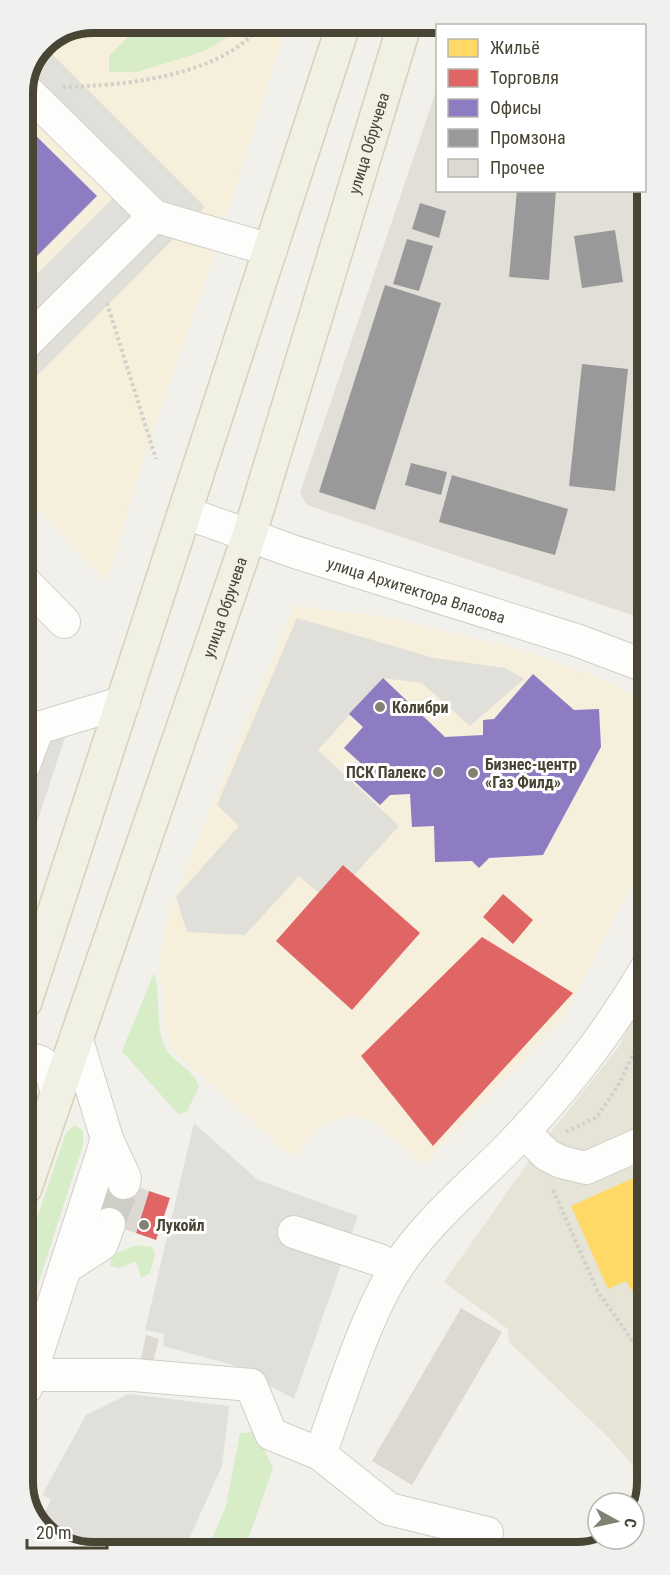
<svg xmlns="http://www.w3.org/2000/svg" width="670" height="1575" viewBox="0 0 670 1575" font-family="'Roboto Condensed',sans-serif">
<style>
.residential{fill:#e6e4d7}
.commercial{fill:#f5efdc}
.industrial{fill:#e2dfd8}
.green{fill:#d7edc8}
.parking{fill:#e0dfda}
.homes{fill:#ffd966}
.shops{fill:#e06666}
.offices{fill:#8e7cc3}
.industry{fill:#999}
.building{fill:#dbd9d2}
.lines{fill:none;stroke-linecap:round;stroke-linejoin:round}
.minor-tunnel{stroke:#cfcec6;stroke-width:32;stroke-dasharray:32 16;stroke-linecap:butt}
.minor-casing{stroke:#cfcec8;stroke-width:34}
.major-casing{stroke:#d4d2b6;stroke-width:36}
.path{stroke:#d1d1ca;stroke-width:4;stroke-dasharray:3 3;stroke-linecap:butt}
.minor{stroke:#fdfdfc;stroke-width:32}
.major{stroke:#f1f0e4;stroke-width:33}
.poi-dot{fill:#838174;stroke:#fff;stroke-width:2}
.labels{text-anchor:middle;dominant-baseline:central;stroke-width:6;stroke-linejoin:round;paint-order:stroke}
.street-label{font-size:16px;fill:#484535;stroke:#fff}
.poi-label{font-size:16px;font-weight:bold;fill:#484535;stroke:#fff;text-anchor:start}
.rim{fill:none;stroke:#484535;stroke-width:8}
</style>
<rect width="100%" height="100%" fill="#f1f0ea"/>
<path class="residential" d="M646 994 647 1482 610 1439 509 1342 508 1329 444 1282 538 1148 618 1048Z"/>
<g class="commercial">
<path d="M93 23H287L217 247 145 454 107 582 24 495 23 89 44 43Z"/>
<path d="M294 606 388 617 525 651 602 679 645 701 646 859 562 1020 423 1164 375 1123 353 1115 327 1122 317 1129 293 1157 171 1049 164 1024 163 990 158 971 168 912Z"/>
</g>
<g class="industrial">
<path d="M460 23H582L589 25H459Z"/>
<path d="M437 88 438 190 644 191 645 622 632 615 307 505 300 493Z"/>
</g>
<g class="green">
<path d="M135 23H250L205 51 137 72H109V56L132 33Z"/>
<path d="M154 973C162 998 153 1029 168 1052 178 1065 195 1071 199 1087L187 1111 179 1115 122 1051Z"/>
<path d="M75 1125 83 1131V1145L26 1321V1250L66 1133Z"/>
<path d="M136 1245 152 1247 155 1255 150 1273 141 1278 136 1261 119 1268 110 1266 112 1255Z"/>
<path d="M256 1432 273 1468 244 1551 206 1552 226 1506 240 1433Z"/>
</g>
<g class="parking">
<path d="M43 45 205 207 23 390V288L113 198 23 89Z"/>
<path d="M297 618 434 658 505 668 524 679 470 726 422 683 383 678 318 750 399 826 354 875 343 865 319 893 299 876 245 935 187 932 176 897 239 826 217 805Z"/>
<path d="M69 725 25 859 24 738Z"/>
<path d="M194 1123 258 1180 358 1216 294 1399 233 1365 163 1346 164 1334 145 1330Z"/>
<path d="M129 1394 229 1406 222 1466 183 1552H171L153 1544 149 1552H88L50 1538 40 1524 51 1499 42 1495 86 1415Z"/>
</g>
<path class="homes" d="M647 1172V1313L626 1281 608 1289 571 1206Z"/>
<g class="shops">
<path d="M343 865 420 933 352 1010 276 941Z"/>
<path d="M503 894 533 920 513 944 483 917Z"/>
<path d="M482 937 573 993 433 1146 361 1056Z"/>
<path d="M149 1191 170 1198 156 1240 136 1233Z"/>
</g>
<g class="offices">
<path d="M23 123 97 196 23 270Z"/>
<path d="M533 674 574 710 599 709 601 747 543 855 489 858 479 868 472 861 435 862 434 826 412 827 410 794 390 795 380 805 353 780 365 767 344 748 363 727 349 714 383 678 445 737 483 735V720L494 719Z"/>
</g>
<g class="industry">
<path d="M517 190H556L549 280 509 277Z"/>
<path d="M420 203 446 211 439 238 412 229Z"/>
<path d="M615 230 623 282 582 288 574 236Z"/>
<path d="M407 239 433 246 419 291 393 284Z"/>
<path d="M385 285 441 303 375 510 319 492Z"/>
<path d="M582 364 628 369 615 491 569 486Z"/>
<path d="M411 463 447 472 441 495 405 485Z"/>
<path d="M452 475 568 509 555 555 439 522Z"/>
</g>
<g class="building">
<path d="M101 1175 149 1191 136 1233 87 1217Z"/>
<path d="M461 1308 502 1332 412 1485 372 1461Z"/>
<path d="M146 1335 159 1339 152 1366 140 1363Z"/>
</g>
<g class="lines">
<path class="minor-tunnel" d="M109 1224 124 1183"/>
<g class="minor-casing">
<g id="minor">
<path d="M23 87 154 216 271 250"/>
<path d="M23 346 154 216"/>
<path id="s1" d="M186 513 295 552 576 640 645 666"/>
<path d="M24 581 64 622"/>
<path d="M24 765 38 728 124 702"/>
<path d="M25 1060C47 1057 53 1075 57 1093"/>
<path d="M524 1132 547 1155 561 1162 586 1168 647 1141"/>
<path d="M107 1139 125 1178 124 1183"/>
<path d="M294 1232 379 1260 396 1269"/>
<path d="M65 1268 102 1244 109 1224"/>
<path d="M32 1375H134L251 1385 271 1434 320 1454 389 1509 487 1533"/>
<path d="M26 1388 107 1139 76 1037"/>
<path d="M320 1454C341 1398 364 1318 396 1269 426 1222 472 1185 510 1146 564 1090 606 1036 646 969"/>
</g>
</g>
<g class="major-casing">
<g id="major">
<path d="M25 1002 344 23"/>
<path id="s2" d="M25 1188 249 536 405 23"/>
</g>
</g>
<g class="path">
<path d="M63 87C122 86 226 76 262 23"/>
<path d="M107 303 156 459"/>
<path d="M566 1132 597 1117 618 1086 642 1036 646 1033"/>
<path d="M553 1190 598 1292 647 1361"/>
</g>
<use href="#minor" class="minor"/>
<use href="#major" class="major"/>
</g>
<g class="poi-dot">
<circle cx="380" cy="707" r="6"/>
<circle cx="438" cy="772" r="6"/>
<circle cx="473" cy="773" r="6"/>
<circle cx="144" cy="1225" r="6"/>
</g>
<g class="labels">
<g class="street-label">
<text stroke="none"><textPath href="#s2" startOffset="1100">улица Обручева</textPath></text>
<text stroke="none"><textPath href="#s1" startOffset="243">улица Архитектора Власова</textPath></text>
<text stroke="none"><textPath href="#s2" startOffset="614">улица Обручева</textPath></text>
</g>
<g class="poi-label">
<text x="392" y="707">Колибри</text>
<text x="485" y="764">Бизнес-центр<tspan x="485" dy="18">«Газ Филд»</tspan></text>
<text x="426" y="772" text-anchor="end">ПСК Палекс</text>
<text x="156" y="1225">Лукойл</text>
</g>
</g>
<path d="M0 0H670V1575H0ZM93 33H577A60 60 0 0 1 637 93V1482A60 60 0 0 1 577 1542H93A60 60 0 0 1 33 1482V93A60 60 0 0 1 93 33Z" fill="#f0f0ef" fill-rule="evenodd"/>
<path class="rim" d="M93 33H577A60 60 0 0 1 637 93V1482A60 60 0 0 1 577 1542H93A60 60 0 0 1 33 1482V93A60 60 0 0 1 93 33Z"/>
<rect x="436" y="24" width="210" height="168" fill="#ffffff" stroke="#b6b5ae" stroke-width="1.5"/>
<rect x="448" y="39" width="30" height="18" fill="#ffd966" stroke="#b6b5ae" stroke-width="1.5"/>
<text x="490" y="54" font-size="18" fill="#484535">Жильё</text>
<rect x="448" y="69" width="30" height="18" fill="#e06666" stroke="#b6b5ae" stroke-width="1.5"/>
<text x="490" y="84" font-size="18" fill="#484535">Торговля</text>
<rect x="448" y="99" width="30" height="18" fill="#8e7cc3" stroke="#b6b5ae" stroke-width="1.5"/>
<text x="490" y="114" font-size="18" fill="#484535">Офисы</text>
<rect x="448" y="129" width="30" height="18" fill="#999999" stroke="#b6b5ae" stroke-width="1.5"/>
<text x="490" y="144" font-size="18" fill="#484535">Промзона</text>
<rect x="448" y="159" width="30" height="18" fill="#dbd9d2" stroke="#b6b5ae" stroke-width="1.5"/>
<text x="490" y="174" font-size="18" fill="#484535">Прочее</text>
<g transform="translate(616 1521) rotate(98)"><circle r="28" fill="#ffffff" stroke="#b6b5ae" stroke-width="1.5"/>
<path d="M0-4.5L10 22L0 15L-10 22Z" fill="#838174"/>
<text y="-9" font-size="16" font-weight="bold" text-anchor="middle" fill="#484535">С</text>
</g>
<path d="M27 1539v9h80v-9" fill="none" stroke="#484535" stroke-width="3"/>
<text x="36" y="1539" font-size="18" fill="#484535" stroke="#ffffff" stroke-width="4.5" paint-order="stroke">20 m</text>
</svg>
